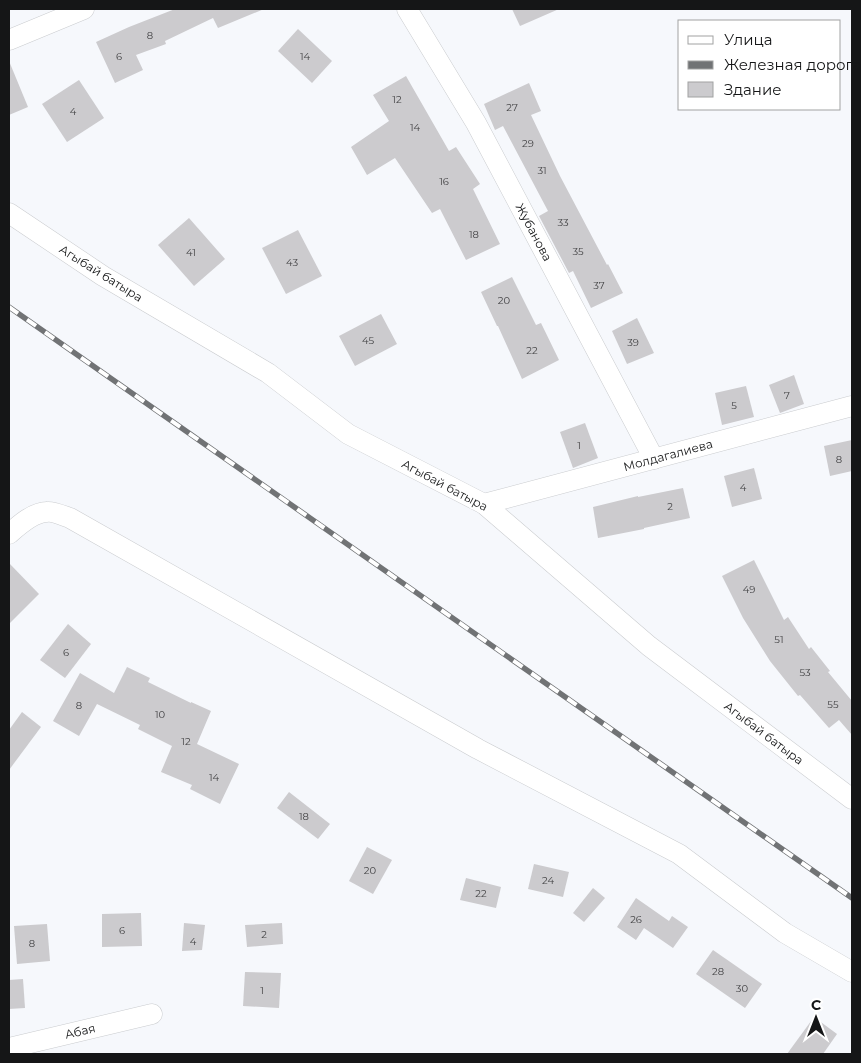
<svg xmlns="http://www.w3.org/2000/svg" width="861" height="1063" viewBox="0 0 861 1063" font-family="Montserrat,sans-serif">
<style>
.building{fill:#cccbce}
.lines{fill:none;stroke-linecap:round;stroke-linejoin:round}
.minor-casing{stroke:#cacccf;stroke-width:21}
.minor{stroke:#fff;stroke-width:20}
.rail-casing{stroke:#717375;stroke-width:5.5}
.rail{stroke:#fff;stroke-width:4;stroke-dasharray:11;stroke-linecap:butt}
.labels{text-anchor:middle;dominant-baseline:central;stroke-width:4;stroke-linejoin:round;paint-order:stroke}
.number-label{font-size:10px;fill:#434345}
.street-label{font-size:12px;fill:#151617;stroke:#fff}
</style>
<rect width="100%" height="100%" fill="#f6f8fc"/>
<g class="building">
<path d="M175 9H264L218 28 213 18 165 41 166 44 136 55 143 70 115 83 96 42 129 27Z"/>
<path d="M512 9H559L520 26Z"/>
<path d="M298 29 332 61 312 83 278 51Z"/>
<path d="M9 61 28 107 9 115Z"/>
<path d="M406 76 449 151 456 147 480 184 473 189 500 244 466 260 440 209 432 213 395 158 367 175 351 147 389 121 373 95Z"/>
<path d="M79 80 104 118 67 142 42 104Z"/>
<path d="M529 83 541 111 531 115 560 176 607 265 608 264 623 293 591 308 573 271 569 273 539 216 548 211 503 126 495 130 484 104Z"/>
<path d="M189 218 225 259 194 286 158 245Z"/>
<path d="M298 230 322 276 286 294 262 248Z"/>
<path d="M512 277 536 325 541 323 559 360 522 379 498 326H497L481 292Z"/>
<path d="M381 314 397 344 355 366 339 336Z"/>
<path d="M637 318 654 353 627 364 612 331Z"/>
<path d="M794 375 804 404 780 413 769 385Z"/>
<path d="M746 386 754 417 722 425 715 393Z"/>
<path d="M585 423 598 458 573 468 560 432Z"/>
<path d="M852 440V471L830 476 824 446Z"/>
<path d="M754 468 762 499 732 507 724 476Z"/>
<path d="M683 488 690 518 644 528V529L598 538 593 507 638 496V497Z"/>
<path d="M754 560 784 620 788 617 809 649 811 647 830 671 828 672 852 701V735L839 720 829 728 800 695 798 696 770 661 743 618 722 576Z"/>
<path d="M9 563 39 594 9 624Z"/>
<path d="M68 624 91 644 65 678 40 660Z"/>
<path d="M127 667 150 678 148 682 191 703V702L211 711 197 744 239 764 220 804 190 789 192 785 161 772 172 746 138 729 140 725 97 704 79 736 53 721 80 673 114 693Z"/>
<path d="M22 712 41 727 9 770V730Z"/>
<path d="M289 792 330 824 318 839 277 808Z"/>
<path d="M367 847 392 860 373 894 349 881Z"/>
<path d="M534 864 569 872 563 897 528 889Z"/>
<path d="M466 878 501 887 496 908 460 900Z"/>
<path d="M593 888 605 898 584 922 573 913Z"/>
<path d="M636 898 669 921 672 916 688 927 673 948 644 928 636 940 617 927Z"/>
<path d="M141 913 142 946 102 947V914Z"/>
<path d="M184 923 205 925 202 950 182 951Z"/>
<path d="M282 923 283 944 247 947 245 925Z"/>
<path d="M47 924 50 961 17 964 14 926Z"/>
<path d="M713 950 762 984 745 1008 696 974Z"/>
<path d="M245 972 281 973 279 1008 243 1006Z"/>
<path d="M23 979 25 1008 9 1009V980Z"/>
<path d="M814 1017 837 1034 823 1054H787Z"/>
</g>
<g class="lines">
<g class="minor-casing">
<g id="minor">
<path d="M407 9 476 123 654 459"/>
<path d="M9 40 84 9"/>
<path d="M9 213 103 276 268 373 348 434 484 504 649 646 852 799"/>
<path d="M484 504 852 406"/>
<path d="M9 534C18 526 33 512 47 512 53 511 64 516 70 518L478 749 679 854 785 933 852 972"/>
<path d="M9 1048 152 1014"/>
</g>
</g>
<use href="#minor" class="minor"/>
<g class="rail-casing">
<path id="rail" d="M9 307 852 898"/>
</g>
<use href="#rail" class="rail"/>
</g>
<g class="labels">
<g class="number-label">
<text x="150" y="35">8</text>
<text x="119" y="56">6</text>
<text x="305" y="56">14</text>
<text x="397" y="99">12</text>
<text x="512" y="107">27</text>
<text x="73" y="111">4</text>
<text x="415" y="127">14</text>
<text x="528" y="143">29</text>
<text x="542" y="170">31</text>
<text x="444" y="181">16</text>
<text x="563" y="222">33</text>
<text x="474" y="234">18</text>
<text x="578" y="251">35</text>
<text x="191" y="252">41</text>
<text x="292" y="262">43</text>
<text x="599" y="285">37</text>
<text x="504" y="300">20</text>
<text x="368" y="340">45</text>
<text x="633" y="342">39</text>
<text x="532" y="350">22</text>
<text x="787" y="395">7</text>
<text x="734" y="405">5</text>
<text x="579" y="445">1</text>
<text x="839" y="459">8</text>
<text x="743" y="487">4</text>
<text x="670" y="506">2</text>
<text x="749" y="589">49</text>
<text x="779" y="639">51</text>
<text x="66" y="652">6</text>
<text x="805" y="672">53</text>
<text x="833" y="704">55</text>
<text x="79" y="705">8</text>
<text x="160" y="714">10</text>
<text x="186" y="741">12</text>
<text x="214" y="777">14</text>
<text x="304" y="816">18</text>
<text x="370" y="870">20</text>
<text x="548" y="880">24</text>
<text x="481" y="893">22</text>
<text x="636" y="919">26</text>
<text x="122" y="930">6</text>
<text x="264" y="934">2</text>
<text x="193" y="941">4</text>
<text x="32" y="943">8</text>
<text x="718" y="971">28</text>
<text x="742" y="988">30</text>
<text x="262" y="990">1</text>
</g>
<g class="street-label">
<text transform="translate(534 232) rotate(62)">Жубанова</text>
<text transform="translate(101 273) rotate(32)">Агыбай батыра</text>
<text transform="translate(668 455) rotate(-15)">Молдагалиева</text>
<text transform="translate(445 485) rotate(28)">Агыбай батыра</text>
<text transform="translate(764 733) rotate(37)">Агыбай батыра</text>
<text transform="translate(80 1031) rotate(-13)">Абая</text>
</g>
</g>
<rect width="861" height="1063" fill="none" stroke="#151617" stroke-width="20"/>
<rect x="678" y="20" width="162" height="90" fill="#ffffff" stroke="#a1a2a2"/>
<rect x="688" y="36" width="25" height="8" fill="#ffffff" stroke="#a1a2a2"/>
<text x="724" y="45" font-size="15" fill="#151617">Улица</text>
<rect x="688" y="61" width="25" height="8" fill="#717375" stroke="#a1a2a2"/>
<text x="724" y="70" font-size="15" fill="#151617">Железная дорога</text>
<rect x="688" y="82" width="25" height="15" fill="#cccbce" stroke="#a1a2a2"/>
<text x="724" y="95" font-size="15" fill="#151617">Здание</text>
<g transform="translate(816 1018)" stroke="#ffffff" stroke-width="4" paint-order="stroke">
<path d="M0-4L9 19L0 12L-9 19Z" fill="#151617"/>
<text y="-8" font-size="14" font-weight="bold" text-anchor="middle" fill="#151617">С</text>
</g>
</svg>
